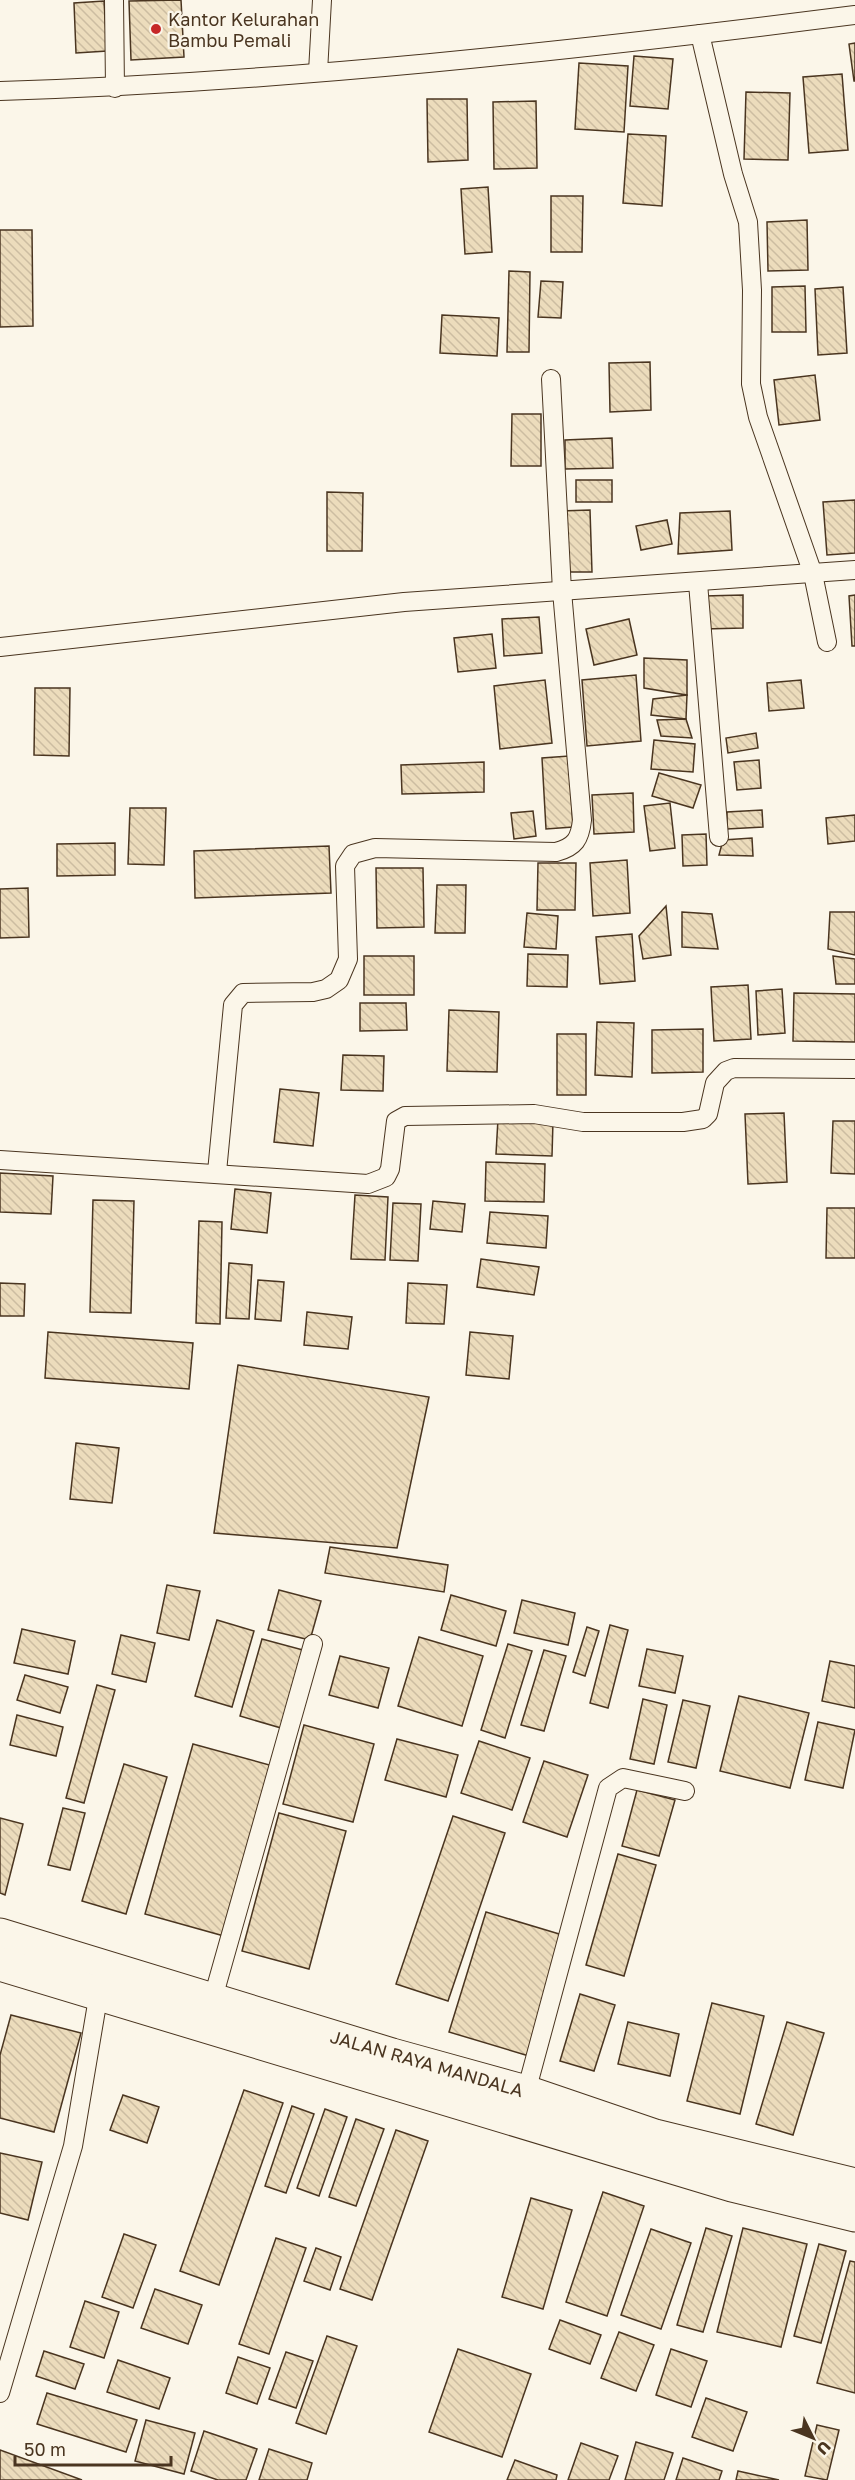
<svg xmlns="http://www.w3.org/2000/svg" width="855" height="2480" viewBox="0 0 855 2480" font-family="'Golos Text',sans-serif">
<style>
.building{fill:url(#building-back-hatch);stroke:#4a3520;stroke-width:1.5}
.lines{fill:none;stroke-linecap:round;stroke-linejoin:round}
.street-casing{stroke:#4a3520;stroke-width:20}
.highway-casing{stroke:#4a3520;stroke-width:35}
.street{stroke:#fbf6e9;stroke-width:18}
.highway{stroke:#fbf6e9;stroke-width:33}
.poi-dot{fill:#c62828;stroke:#fbf6e9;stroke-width:2}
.labels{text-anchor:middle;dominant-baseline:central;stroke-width:4.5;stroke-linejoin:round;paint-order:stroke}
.poi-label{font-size:18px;fill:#4a3520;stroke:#fbf6e9;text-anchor:start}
.street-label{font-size:18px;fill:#4a3520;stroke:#fbf6e9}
</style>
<defs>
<pattern id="building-back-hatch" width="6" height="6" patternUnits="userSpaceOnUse" patternTransform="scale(1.5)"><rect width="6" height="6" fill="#ecdcbc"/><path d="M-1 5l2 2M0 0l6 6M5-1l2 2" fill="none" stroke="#ccbda1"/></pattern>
</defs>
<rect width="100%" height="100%" fill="#fbf6e9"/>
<g class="building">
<path d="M181 0 184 57 131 60 129 1Z"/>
<path d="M104 1 107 51 76 53 74 3Z"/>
<path d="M855 43V81H854L849 44Z"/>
<path d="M634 56 673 59 668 109 630 106Z"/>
<path d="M579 63 628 66 624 132 575 129Z"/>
<path d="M842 74 848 150 809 153 803 77Z"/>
<path d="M746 92 790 93 788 160 744 159Z"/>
<path d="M427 99H467L468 160 428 162Z"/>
<path d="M536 101 537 168 494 169 493 102Z"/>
<path d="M628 134 666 136 662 206 623 203Z"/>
<path d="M488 187 492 252 465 254 461 189Z"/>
<path d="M551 196H583L582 252H551Z"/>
<path d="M807 220 808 270 768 271 767 222Z"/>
<path d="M0 230H32L33 326 0 327Z"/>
<path d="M509 271 530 272 529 352H507Z"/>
<path d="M541 281 563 282 561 318 538 317Z"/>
<path d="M805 286 806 332H772V287Z"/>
<path d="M843 287 847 353 818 355 815 289Z"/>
<path d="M442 315 499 318 497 356 440 353Z"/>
<path d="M650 362 651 410 610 412 609 363Z"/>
<path d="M815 375 820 420 779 425 774 380Z"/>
<path d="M512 414H541V466H511Z"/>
<path d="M612 438 613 468 565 469V440Z"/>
<rect x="576" y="480" width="36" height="22"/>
<path d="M327 492 363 493 362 551H327Z"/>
<path d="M855 500V553L827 555 823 502Z"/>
<path d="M590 510 592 572H561L560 511Z"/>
<path d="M730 511 732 550 678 554 680 513Z"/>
<path d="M667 520 672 544 641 550 636 526Z"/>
<path d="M743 595V628L704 629V596Z"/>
<path d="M855 595V646H852L849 596Z"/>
<path d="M539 617 542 653 504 656 502 619Z"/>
<path d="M629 619 637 655 594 665 586 629Z"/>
<path d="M492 634 496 668 458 672 454 638Z"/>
<path d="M644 658 687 660V695L644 688Z"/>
<path d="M636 675 641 741 587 746 582 680Z"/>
<path d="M545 680 552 743 500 749 494 686Z"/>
<path d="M801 680 804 708 769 711 767 683Z"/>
<path d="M35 688H70L69 756 34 755Z"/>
<path d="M687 695 686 719 651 715 653 699Z"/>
<path d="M686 719 692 738 661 736 657 720Z"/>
<path d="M756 733 758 748 728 753 726 738Z"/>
<path d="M654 740 695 744 693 772 651 769Z"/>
<path d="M569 756 573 827 546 829 542 758Z"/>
<path d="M759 760 761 788 737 790 734 762Z"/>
<path d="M484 762V792L402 794 401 765Z"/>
<path d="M659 773 701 785 693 808 652 796Z"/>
<path d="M633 793 634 832 594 834 592 795Z"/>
<path d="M670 803 675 848 650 851 644 806Z"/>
<path d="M130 808H166L164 865 128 864Z"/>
<path d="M762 810 763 827 727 829V812Z"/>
<path d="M533 811 536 836 514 839 511 813Z"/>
<path d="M855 815V841L828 844 826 818Z"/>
<path d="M706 834 707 865 683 866 682 835Z"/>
<path d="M752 838 753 856 719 855 723 840Z"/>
<path d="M115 843V875L57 876V844Z"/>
<path d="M329 846 331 893 195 898 194 851Z"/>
<path d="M627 860 630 913 593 916 590 863Z"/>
<path d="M538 863H576L575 910H537Z"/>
<path d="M376 868H423L424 927 377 928Z"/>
<path d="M437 885H466L465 933H435Z"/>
<path d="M28 888 29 937 0 938V889Z"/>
<path d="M666 906 671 955 643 959 639 936Z"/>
<path d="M682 912 712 914 718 949 682 947Z"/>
<path d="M830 912H855V955L828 949Z"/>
<path d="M527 913 558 916 556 949 524 947Z"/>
<path d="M632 934 635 981 600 984 596 937Z"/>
<path d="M528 954 568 955 567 987 527 986Z"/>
<rect x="364" y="956" width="50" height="39"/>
<path d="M833 956 855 959V984H836Z"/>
<path d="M748 985 751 1039 714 1041 711 987Z"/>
<path d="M782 989 785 1033 758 1035 756 991Z"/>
<path d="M794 993 855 994V1042L793 1041Z"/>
<path d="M360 1003H406L407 1030 360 1031Z"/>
<path d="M449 1010 499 1012 497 1072 447 1071Z"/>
<path d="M597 1022 634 1023 632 1077 595 1075Z"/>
<path d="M703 1029V1072L652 1073V1030Z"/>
<rect x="557" y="1034" width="29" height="61"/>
<path d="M343 1055 384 1056 383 1091 341 1090Z"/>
<path d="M280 1089 319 1093 313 1146 274 1142Z"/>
<path d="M784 1113 787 1182 748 1184 745 1114Z"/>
<path d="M498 1119 553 1121 552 1156 496 1154Z"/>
<path d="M833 1121H855V1174L831 1173Z"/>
<path d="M486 1162 545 1164 544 1202 485 1201Z"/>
<path d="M0 1173 53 1176 51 1214 0 1212Z"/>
<path d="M235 1189 271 1193 267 1233 231 1229Z"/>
<path d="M355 1195 388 1197 385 1260 351 1259Z"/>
<path d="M93 1200 134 1201 131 1313 90 1312Z"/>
<path d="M433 1201 465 1204 462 1232 430 1229Z"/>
<path d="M393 1203 421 1204 418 1261 390 1260Z"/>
<path d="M827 1208H855V1258H826Z"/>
<path d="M490 1212 548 1216 546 1248 487 1243Z"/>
<path d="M199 1221 222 1222 220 1324 196 1323Z"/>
<path d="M481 1259 539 1267 534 1295 477 1287Z"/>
<path d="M229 1263 252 1265 249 1319 226 1318Z"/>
<path d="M258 1280 284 1282 281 1321 255 1319Z"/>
<path d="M0 1283 25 1284 24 1316H0Z"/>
<path d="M408 1283 447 1285 444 1324 406 1323Z"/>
<path d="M307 1312 352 1317 348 1349 304 1345Z"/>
<path d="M48 1332 193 1343 189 1389 45 1378Z"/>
<path d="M470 1332 513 1336 509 1379 466 1375Z"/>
<path d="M238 1365 429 1397 397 1548 214 1533Z"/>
<path d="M76 1443 119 1448 112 1503 70 1499Z"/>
<path d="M330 1547 448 1565 444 1592 325 1573Z"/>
<path d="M167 1585 200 1591 189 1640 157 1633Z"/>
<path d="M279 1590 321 1601 310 1640 268 1630Z"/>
<path d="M451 1595 506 1611 496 1646 441 1630Z"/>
<path d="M522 1600 575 1613 568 1645 514 1633Z"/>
<path d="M217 1620 254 1631 232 1707 195 1696Z"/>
<path d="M610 1625 628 1630 608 1708 590 1703Z"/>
<path d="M587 1627 599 1631 585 1676 573 1672Z"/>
<path d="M22 1629 75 1641 68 1674 14 1663Z"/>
<path d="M121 1635 155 1643 146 1682 112 1674Z"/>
<path d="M419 1637 483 1656 462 1726 398 1706Z"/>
<path d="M262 1639 303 1650 281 1728 240 1716Z"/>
<path d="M508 1644 532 1651 505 1738 481 1730Z"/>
<path d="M647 1649 683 1656 675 1693 639 1686Z"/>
<path d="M544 1650 566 1656 544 1731 521 1725Z"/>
<path d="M340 1656 389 1668 378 1708 329 1695Z"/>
<path d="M830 1661 855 1666V1708L822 1701Z"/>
<path d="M25 1675 68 1687 60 1713 17 1700Z"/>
<path d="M97 1685 115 1690 84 1803 66 1798Z"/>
<path d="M739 1696 809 1713 790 1788 720 1771Z"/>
<path d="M643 1699 667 1705 654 1764 630 1759Z"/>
<path d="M683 1700 710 1706 696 1768 668 1762Z"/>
<path d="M17 1715 63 1727 56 1756 10 1745Z"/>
<path d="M818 1722 855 1730 843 1788 805 1780Z"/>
<path d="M304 1725 374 1744 353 1822 283 1804Z"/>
<path d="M397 1739 458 1755 446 1797 385 1780Z"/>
<path d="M479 1741 530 1758 512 1810 461 1793Z"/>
<path d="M193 1744 273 1766 224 1936 145 1914Z"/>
<path d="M544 1761 588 1775 567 1837 523 1822Z"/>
<path d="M124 1764 167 1777 126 1914 82 1901Z"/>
<path d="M637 1790 675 1800 659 1856 622 1846Z"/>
<path d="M63 1808 85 1813 70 1870 48 1865Z"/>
<path d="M279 1813 346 1831 309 1969 242 1951Z"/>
<path d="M453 1816 505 1833 448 2001 396 1984Z"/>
<path d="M0 1818 23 1824 5 1895 0 1893Z"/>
<path d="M618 1854 656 1865 624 1976 586 1965Z"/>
<path d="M486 1912 566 1936 529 2056 449 2032Z"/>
<path d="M580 1994 615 2005 594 2071 560 2061Z"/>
<path d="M712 2003 764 2016 740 2114 687 2101Z"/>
<path d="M11 2015 81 2033 54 2132 0 2118V2055Z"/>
<path d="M628 2022 679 2034 670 2076 618 2064Z"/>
<path d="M787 2022 824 2033 793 2135 756 2124Z"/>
<path d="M244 2090 283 2103 219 2285 180 2271Z"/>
<path d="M123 2095 159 2107 147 2143 110 2130Z"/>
<path d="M292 2106 314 2114 286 2193 265 2186Z"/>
<path d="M325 2109 347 2117 319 2196 297 2188Z"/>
<path d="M356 2119 384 2129 356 2206 329 2197Z"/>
<path d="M396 2130 428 2141 372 2300 340 2289Z"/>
<path d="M0 2153 42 2162 28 2220 0 2213Z"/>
<path d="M603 2192 644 2206 607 2316 566 2302Z"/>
<path d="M531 2198 572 2210 543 2309 502 2297Z"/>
<path d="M706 2228 732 2236 703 2332 677 2325Z"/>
<path d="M743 2228 807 2244 781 2347 717 2332Z"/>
<path d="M651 2229 691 2243 661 2329 621 2315Z"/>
<path d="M124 2234 156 2245 133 2308 102 2297Z"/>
<path d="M276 2238 306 2248 269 2354 239 2344Z"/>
<path d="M819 2244 846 2251 821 2343 794 2336Z"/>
<path d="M316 2248 341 2257 330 2290 304 2281Z"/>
<path d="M850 2261 855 2262V2393L817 2383Z"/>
<path d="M155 2289 202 2305 188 2344 141 2328Z"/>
<path d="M85 2301 119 2312 104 2358 70 2347Z"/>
<path d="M560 2320 601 2335 590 2364 549 2349Z"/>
<path d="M619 2332 654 2345 636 2391 601 2378Z"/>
<path d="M327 2336 357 2346 326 2434 296 2423Z"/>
<path d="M458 2349 531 2374 502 2457 429 2432Z"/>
<path d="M671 2349 707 2361 691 2407 656 2395Z"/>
<path d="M44 2351 84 2364 75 2389 36 2376Z"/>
<path d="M286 2352 313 2361 296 2408 269 2399Z"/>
<path d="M238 2357 270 2368 257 2404 226 2393Z"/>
<path d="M118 2360 170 2378 159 2409 107 2392Z"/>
<path d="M47 2393 137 2420 126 2452 37 2424Z"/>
<path d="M706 2398 747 2412 733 2451 692 2437Z"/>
<path d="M146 2420 195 2433 184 2474 135 2461Z"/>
<path d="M817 2425 839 2430 827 2480 805 2476Z"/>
<path d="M204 2431 257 2449 246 2480H218L191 2471Z"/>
<path d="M636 2442 673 2453 664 2480H625Z"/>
<path d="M581 2443 618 2456 609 2480H568Z"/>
<path d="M269 2449 312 2463 307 2480H259Z"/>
<path d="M0 2450 82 2480H0Z"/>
<path d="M683 2458 722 2471 719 2480H676Z"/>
<path d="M515 2460 557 2475 556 2480H507Z"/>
<path d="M738 2471 779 2480H736Z"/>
</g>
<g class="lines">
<g class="street-casing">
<g id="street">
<path d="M114 0 115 88"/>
<path d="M700 34 733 174 748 222 752 290 751 384 758 417 813 574 827 642"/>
<path d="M318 72 322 0"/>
<path d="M0 91C286 82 571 51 855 15"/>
<path d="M698 583 719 837"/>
<path d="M0 647 404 602 855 570"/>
<path d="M0 1160 368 1184 386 1177 390 1169 396 1121 405 1116 534 1114 583 1122H683L703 1119 708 1114 715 1083 726 1071 734 1068 855 1069"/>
<path d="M217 1172 233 1005 243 993 313 992 326 989 339 980 348 959 345 866 353 854 375 848 556 852C575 847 580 839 582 820L562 591 551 379"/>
<path d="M213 1998 313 1644"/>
<path d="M526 2092 608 1788 623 1778 685 1791"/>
<path d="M0 2393 73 2146 99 1992"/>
</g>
</g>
<g class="highway-casing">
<g id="highway">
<path d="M0 1935 392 2055 526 2092 655 2136 855 2185"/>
<path d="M0 1964 732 2185 855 2215"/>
</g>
</g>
<use href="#street" class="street"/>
<use href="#highway" class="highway"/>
</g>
<circle class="poi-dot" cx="156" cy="29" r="6"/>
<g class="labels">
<g class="poi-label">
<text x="168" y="19">Kantor Kelurahan<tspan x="168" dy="21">Bambu Pemali</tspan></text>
</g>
<g class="street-label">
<text transform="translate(427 2063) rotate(16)">JALAN RAYA MANDALA</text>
</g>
</g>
<g transform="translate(813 2438) rotate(133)" stroke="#fbf6e9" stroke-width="4.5" paint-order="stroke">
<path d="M0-4.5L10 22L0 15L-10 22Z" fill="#4a3520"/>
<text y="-9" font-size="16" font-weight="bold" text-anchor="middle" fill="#4a3520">U</text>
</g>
<path d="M15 2456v9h156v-9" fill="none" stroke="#4a3520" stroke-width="3"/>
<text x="24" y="2456" font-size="18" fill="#4a3520" stroke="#fbf6e9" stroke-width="4.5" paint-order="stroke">50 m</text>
</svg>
